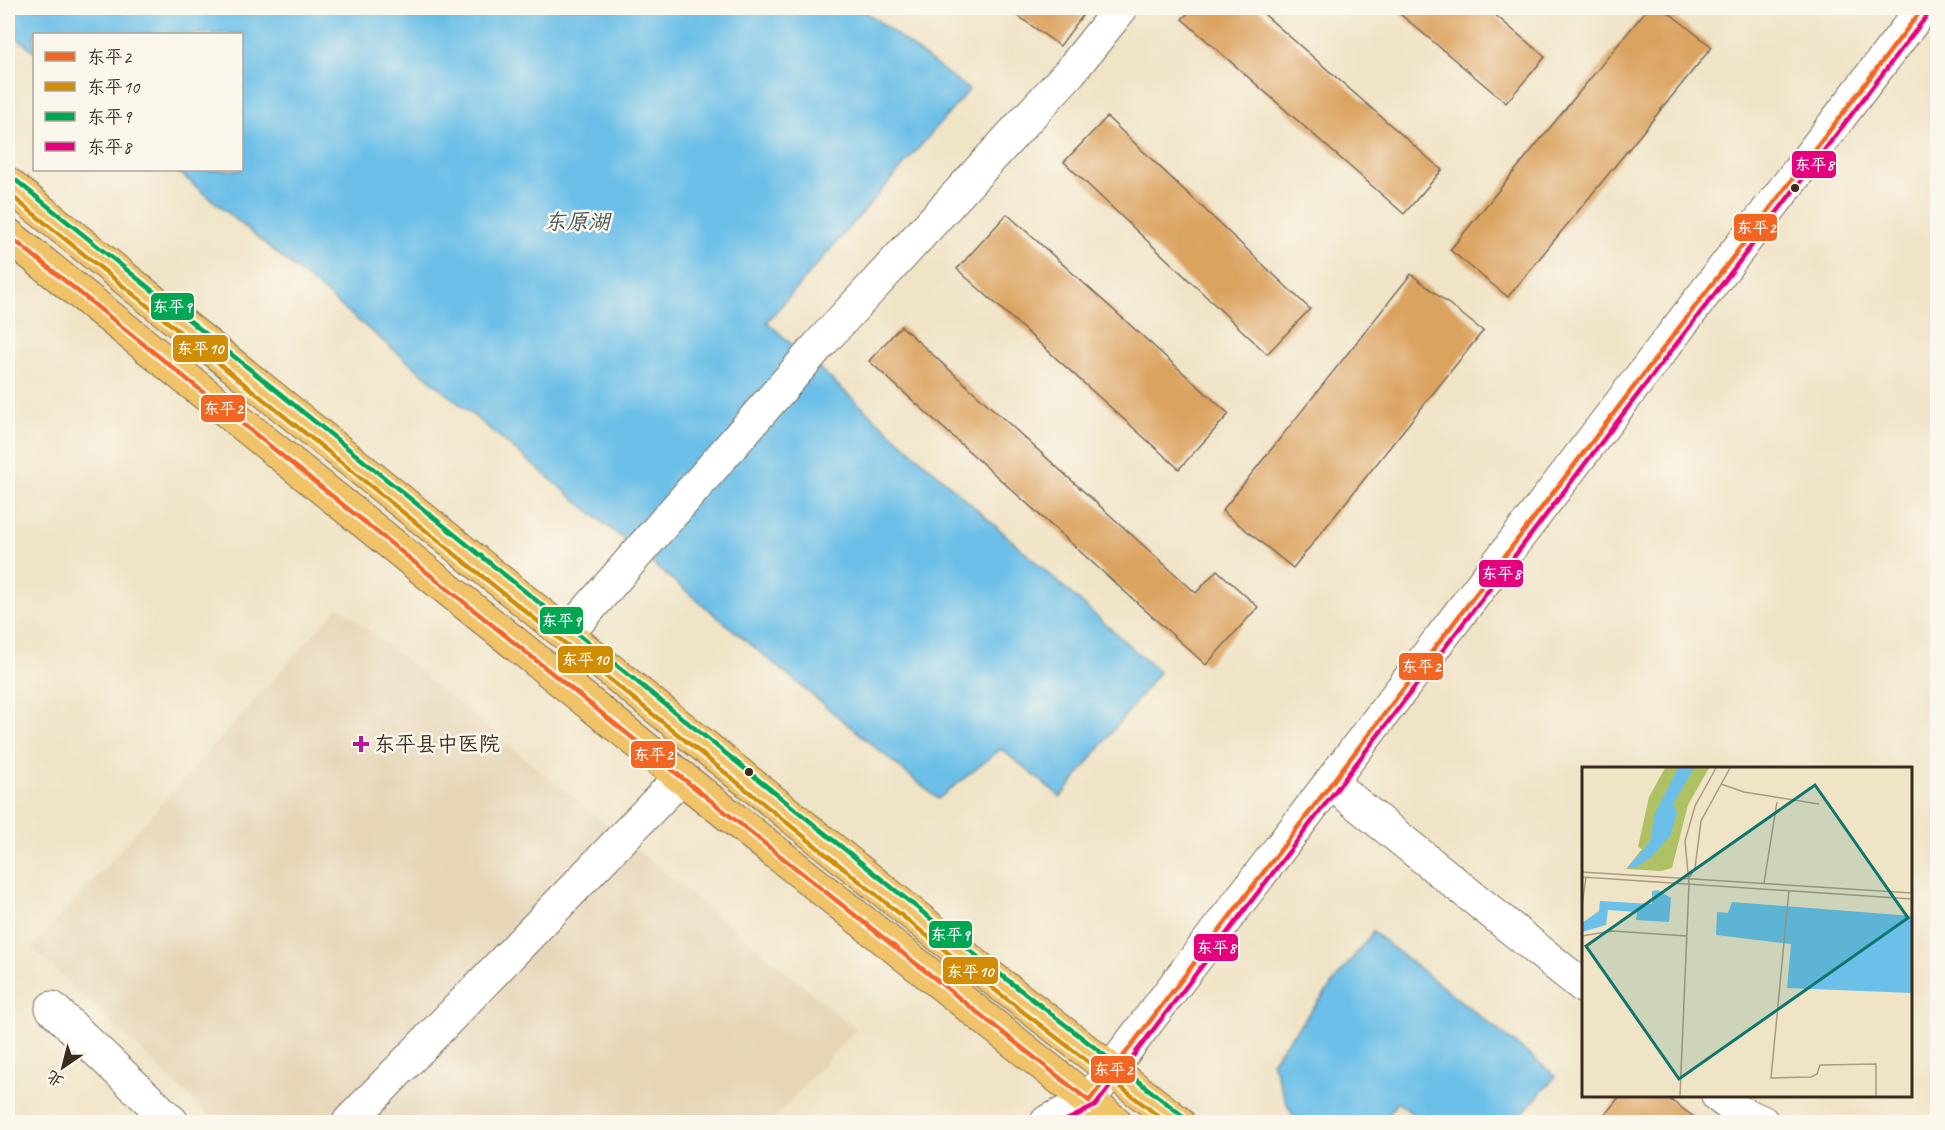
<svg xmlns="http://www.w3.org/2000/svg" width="1945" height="1130" viewBox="0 0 1945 1130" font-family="Caveat,'LXGW WenKai TC',sans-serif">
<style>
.built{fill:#e6d6b7}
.water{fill:#6cbfe8;stroke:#547483;stroke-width:1.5}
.building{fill:#dba361}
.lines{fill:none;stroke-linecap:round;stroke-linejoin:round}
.minor-casing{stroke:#7a6b59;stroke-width:35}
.major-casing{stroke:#7a6b59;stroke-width:35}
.minor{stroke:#fff;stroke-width:33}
.major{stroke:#f1c369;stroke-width:33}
.bus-1-casing{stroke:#fbf7ec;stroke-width:9}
.bus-2-casing{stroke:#fbf7ec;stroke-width:9}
.bus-3-casing{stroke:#fbf7ec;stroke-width:9}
.bus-4-casing{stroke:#fbf7ec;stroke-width:9}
.bus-1{stroke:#f26522;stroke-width:4.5}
.bus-2{stroke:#d18d06;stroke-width:4.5}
.bus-3{stroke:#00a651;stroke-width:4.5}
.bus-4{stroke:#e5007d;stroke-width:4.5}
.bus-dot{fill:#3b2a1e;stroke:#fbf7ec;stroke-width:2}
.poi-dot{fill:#b5179e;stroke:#fbf7ec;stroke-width:2}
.labels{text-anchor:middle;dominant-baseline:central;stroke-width:5;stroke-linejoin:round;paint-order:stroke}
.poi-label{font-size:21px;fill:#3b2a1e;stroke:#fbf7ec;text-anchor:start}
.water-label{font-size:22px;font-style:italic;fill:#4a575b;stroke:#fbf7ec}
.inset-road{fill:none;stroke:#a89a83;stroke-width:1.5}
.view{fill:#0f766e;fill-opacity:0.15;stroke:#0f766e;stroke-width:3}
.inset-edge{fill:none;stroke:#3b2a1e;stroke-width:3}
.line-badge{stroke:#fbf7ec;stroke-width:2}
.badge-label{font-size:16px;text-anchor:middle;font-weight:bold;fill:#fff}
</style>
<rect width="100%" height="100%" fill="#fbf7ec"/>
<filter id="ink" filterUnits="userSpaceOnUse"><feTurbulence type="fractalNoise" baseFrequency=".0167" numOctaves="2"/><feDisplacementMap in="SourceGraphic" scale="12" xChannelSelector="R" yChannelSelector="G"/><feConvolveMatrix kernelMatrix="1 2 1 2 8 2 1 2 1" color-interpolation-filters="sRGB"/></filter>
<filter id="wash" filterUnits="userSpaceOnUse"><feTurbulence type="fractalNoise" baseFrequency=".008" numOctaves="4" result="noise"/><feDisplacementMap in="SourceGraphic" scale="24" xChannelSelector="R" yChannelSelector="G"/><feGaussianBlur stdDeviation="1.35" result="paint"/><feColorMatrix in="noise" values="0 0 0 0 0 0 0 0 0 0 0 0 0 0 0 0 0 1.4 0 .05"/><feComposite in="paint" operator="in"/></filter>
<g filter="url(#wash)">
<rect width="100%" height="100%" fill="#f0e4c7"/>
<path class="built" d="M339 606 856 1029 771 1122H216L32 948Z"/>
<g class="water">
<path d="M8 8H861L969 90 767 322 1159 672 1061 797 1001 749 938 799 176 170H242V34H34V52L8 30Z"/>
<path d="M1373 932 1556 1076 1519 1117 1524 1122H1423L1397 1102 1384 1122H1296L1285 1099 1272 1061Z"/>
</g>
<g id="blocks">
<g class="building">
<path d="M1007 8H1088L1060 46Z"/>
<path d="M1193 8H1257L1442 170 1404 214 1182 19Z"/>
<path d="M1393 8H1487L1545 57 1506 103Z"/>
<path d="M1648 8H1663L1712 47 1508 297 1450 250Z"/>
<path d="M1107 117 1310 309 1267 354 1064 162Z"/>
<path d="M1007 214 1229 414 1179 469 957 269Z"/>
<path d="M1411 274 1483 331 1293 568 1222 511Z"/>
<path d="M901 326 1196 593 1217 570 1258 607 1206 665 869 361Z"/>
<path d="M1620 1096H1665L1697 1119 1694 1122H1599Z"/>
</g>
</g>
</g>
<g filter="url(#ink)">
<use href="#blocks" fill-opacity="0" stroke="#7a6b59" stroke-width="1.5"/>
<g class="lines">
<g class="minor-casing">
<g id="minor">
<path d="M567 634 819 345 1070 72 1121 8"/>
<path d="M1331 783 1584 987"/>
<path d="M52 1008 172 1122"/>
<path d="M1718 1096 1739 1112 1762 1122"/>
<path d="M349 1122 681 777"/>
<path d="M1047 1122 1089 1101"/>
<path d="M1082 1122 1089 1101 1111 1069 1923 8"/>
</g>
</g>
<g class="major-casing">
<g id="major">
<path d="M8 184 978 967 1178 1122"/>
<path d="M8 235 681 777 1115 1122"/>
</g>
</g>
<use href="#minor" class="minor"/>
<use href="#major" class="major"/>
<g class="bus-1-casing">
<path id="bus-1" d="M8 235 681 777 1089 1101 1923 8"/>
</g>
<g class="bus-2-casing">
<path id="bus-2" d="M8 193 973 973 1166 1122"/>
</g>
<g class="bus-3-casing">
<path id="bus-3" d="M13 178 983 961 1183 1116"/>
</g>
<g class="bus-4-casing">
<path id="bus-4" d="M1063 1122 1095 1106 1929 13"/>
</g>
<use href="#bus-1" class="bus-1"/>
<use href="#bus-2" class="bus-2"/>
<use href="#bus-3" class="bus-3"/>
<use href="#bus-4" class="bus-4"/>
</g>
</g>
<g class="bus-dot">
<circle cx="1795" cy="188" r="5"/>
<circle cx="749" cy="772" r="5"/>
</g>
<path class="poi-dot" d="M358 735h6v6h6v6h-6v6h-6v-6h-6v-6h6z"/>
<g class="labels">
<g class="poi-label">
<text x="374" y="744">东平县中医院</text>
</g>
<g class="water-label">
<text x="577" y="222">东原湖</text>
</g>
</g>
<g transform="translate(1582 767)">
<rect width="330" height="330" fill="#f0e4c7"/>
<path d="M83 1H127L106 38 90 101 79 104 44 102 60 82 56 80 67 30Z" fill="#aec165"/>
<path d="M96 1H112L91 37 95 46 88 69 68 91 53 101 46 100 68 75 73 46ZM76 123 89 131 87 155 54 153 55 145 26 143 24 158 0 165V156L17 144 18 134 70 137V124ZM150 135 330 149V226L205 221 209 177 134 168 135 145 146 146Z" fill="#6cbfe8"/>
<path class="inset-road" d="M139 17 162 25 237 37M0 105 330 126M0 110 330 132M107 111 113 101 119 54 148 1M182 116 195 35M207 123 189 311 229 310 235 307 238 298 294 297V329M0 139 4 110M0 169 30 164 105 169M98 329 107 117 103 74 113 39 134 1"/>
<path class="view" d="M233 18 326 151 97 312 4 179Z"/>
<rect width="330" height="330" class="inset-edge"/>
</g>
<g class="line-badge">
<rect x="1791" y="150" width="46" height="29" rx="6" fill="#e5007d"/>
<rect x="1733" y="213" width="45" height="29" rx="6" fill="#f26522"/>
<rect x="150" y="292" width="45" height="29" rx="6" fill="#00a651"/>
<rect x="172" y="334" width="57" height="29" rx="6" fill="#d18d06"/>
<rect x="200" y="394" width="46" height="29" rx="6" fill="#f26522"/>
<rect x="1478" y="559" width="46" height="29" rx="6" fill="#e5007d"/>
<rect x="539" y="606" width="45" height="29" rx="6" fill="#00a651"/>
<rect x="557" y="645" width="57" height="29" rx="6" fill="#d18d06"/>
<rect x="1398" y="652" width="46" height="29" rx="6" fill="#f26522"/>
<rect x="630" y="740" width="46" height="29" rx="6" fill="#f26522"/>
<rect x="928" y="920" width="45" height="29" rx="6" fill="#00a651"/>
<rect x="1193" y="933" width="46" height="29" rx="6" fill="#e5007d"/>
<rect x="942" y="956" width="57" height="29" rx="6" fill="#d18d06"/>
<rect x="1090" y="1055" width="46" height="29" rx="6" fill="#f26522"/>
</g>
<g class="badge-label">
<text x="1814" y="170">东平8</text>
<text x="1756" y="233">东平2</text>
<text x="172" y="312">东平9</text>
<text x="200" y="354">东平10</text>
<text x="223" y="414">东平2</text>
<text x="1501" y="579">东平8</text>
<text x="561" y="626">东平9</text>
<text x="585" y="665">东平10</text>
<text x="1421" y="672">东平2</text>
<text x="653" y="760">东平2</text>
<text x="950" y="940">东平9</text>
<text x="1216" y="953">东平8</text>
<text x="970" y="977">东平10</text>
<text x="1113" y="1075">东平2</text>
</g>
<rect width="1945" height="1130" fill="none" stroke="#fbf7ec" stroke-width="30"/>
<rect x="33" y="33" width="210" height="138" fill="#fbf7ec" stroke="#aea59a" stroke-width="1.5"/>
<rect x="45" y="52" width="30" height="9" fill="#f26522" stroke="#aea59a" stroke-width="1.5"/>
<text x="87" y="63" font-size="18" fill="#3b2a1e">东平2</text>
<rect x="45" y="82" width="30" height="9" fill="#d18d06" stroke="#aea59a" stroke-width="1.5"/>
<text x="87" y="93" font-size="18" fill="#3b2a1e">东平10</text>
<rect x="45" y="112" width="30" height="9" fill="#00a651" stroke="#aea59a" stroke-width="1.5"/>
<text x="87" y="123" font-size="18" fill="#3b2a1e">东平9</text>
<rect x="45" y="142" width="30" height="9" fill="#e5007d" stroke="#aea59a" stroke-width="1.5"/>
<text x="87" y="153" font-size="18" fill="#3b2a1e">东平8</text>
<g transform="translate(63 1067) rotate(215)" stroke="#fbf7ec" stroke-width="4.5" paint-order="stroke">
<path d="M0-4.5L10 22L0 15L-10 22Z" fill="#3b2a1e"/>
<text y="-9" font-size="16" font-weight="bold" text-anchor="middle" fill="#3b2a1e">北</text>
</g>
</svg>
